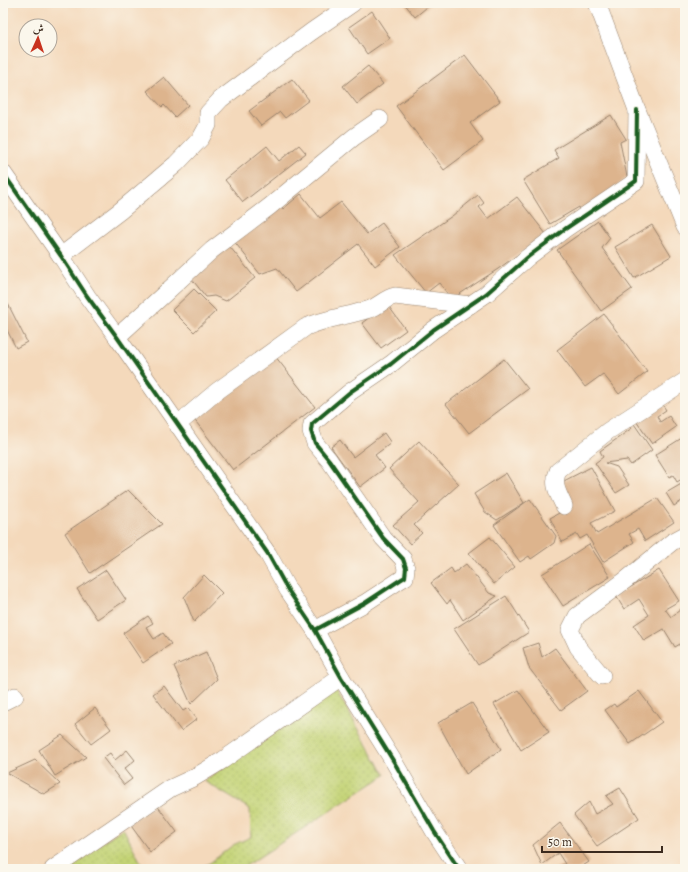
<svg xmlns="http://www.w3.org/2000/svg" width="688" height="872" viewBox="0 0 688 872" font-family="Alegreya,Amiri,serif">
<style>
.grass{fill:url(#grass-dots);stroke:#7f7e4a}
.building{fill:#ddb48d}
.lines{fill:none;stroke-linecap:round;stroke-linejoin:round}
.minor-casing{stroke:#98826c;stroke-width:18}
.minor{stroke:#fff;stroke-width:17}
.cycleway-casing{stroke:#fbf7ec;stroke-width:6}
.cycleway{stroke:#1b5e20;stroke-width:4}
</style>
<defs>
<pattern id="grass-dots" width="8" height="8" patternUnits="userSpaceOnUse"><rect width="8" height="8" fill="#c3d375"/><path d="M2 2h.1M6 6h.1" fill="none" stroke="#a8b565" stroke-width="1.8" stroke-linecap="round"/></pattern>
</defs>
<rect width="100%" height="100%" fill="#fbf7ec"/>
<filter id="ink" filterUnits="userSpaceOnUse"><feTurbulence type="fractalNoise" baseFrequency=".025" numOctaves="2"/><feDisplacementMap in="SourceGraphic" scale="8" xChannelSelector="R" yChannelSelector="G"/><feConvolveMatrix kernelMatrix="1 2 1 2 8 2 1 2 1" color-interpolation-filters="sRGB"/></filter>
<filter id="wash" filterUnits="userSpaceOnUse"><feTurbulence type="fractalNoise" baseFrequency=".012" numOctaves="4" result="noise"/><feDisplacementMap in="SourceGraphic" scale="16" xChannelSelector="R" yChannelSelector="G"/><feGaussianBlur stdDeviation="0.9" result="paint"/><feColorMatrix in="noise" values="0 0 0 0 0 0 0 0 0 0 0 0 0 0 0 0 0 1.4 0 .05"/><feComposite in="paint" operator="in"/></filter>
<g filter="url(#wash)">
<rect width="100%" height="100%" fill="#f4d9bb"/>
<g class="grass">
<path d="M336 690 385 775 241 869H197L210 863 233 845 251 837 250 809 204 781Z"/>
<path d="M123 828 144 869H63Z"/>
</g>
<g id="blocks">
<g class="building">
<path d="M404 3H432L415 17Z"/>
<path d="M372 11 390 38 367 54 349 27Z"/>
<path d="M465 55 500 101 470 123 483 141 444 170 396 106Z"/>
<path d="M368 66 383 84 357 104 343 86Z"/>
<path d="M164 77 188 105 175 117 164 105 162 107 147 91Z"/>
<path d="M292 79 309 100 285 118 280 112 261 126 249 111Z"/>
<path d="M611 115 626 139 620 142 627 177 583 215 579 207 550 224 523 180 559 158 554 150Z"/>
<path d="M299 145 306 153 243 202 225 180 267 146 279 161Z"/>
<path d="M301 194 320 218 341 202 367 234 382 223 400 247 375 266 358 244 296 292 277 268 260 274 233 240 280 204 283 209Z"/>
<path d="M478 195 484 203 479 207 488 219 517 197 546 234 498 269 452 299 439 283 426 293 395 255 452 216Z"/>
<path d="M598 221 610 238 602 248 632 289 601 311 557 250Z"/>
<path d="M652 225 671 256 634 278 615 247Z"/>
<path d="M226 242 255 278 226 301 214 296 206 297 187 273Z"/>
<path d="M194 289 216 311 194 332 172 310Z"/>
<path d="M8 304 27 342 16 348 3 322V306Z"/>
<path d="M387 304 406 330 381 348 362 323Z"/>
<path d="M604 314 647 372 619 394 603 374 585 387 557 350Z"/>
<path d="M275 356 315 407 233 470 193 418Z"/>
<path d="M504 359 528 389 469 433 446 404Z"/>
<path d="M662 404 666 410 657 416 660 422 669 416 676 427 652 444 636 421Z"/>
<path d="M632 421 652 450 631 465 627 460 605 463 617 467 629 485 616 493 595 463 603 457 600 451 632 428 629 423Z"/>
<path d="M384 433 391 443 375 455 385 468 360 487 331 447 340 440 353 457Z"/>
<path d="M685 436V464L684 465 685 467V477L677 482 673 475 669 477 655 455Z"/>
<path d="M419 441 459 484 414 525 422 533 410 544 393 525 419 502 389 469Z"/>
<path d="M591 467 615 511 591 523 597 534 657 498 674 522 645 541 638 529 629 534 634 542 603 562 587 535 580 539 577 534 562 542 550 518 572 506 560 483Z"/>
<path d="M506 473 524 503 497 520 485 512 474 494Z"/>
<path d="M683 483 685 487V499L674 506 666 493Z"/>
<path d="M128 490 162 524 90 573 65 533Z"/>
<path d="M530 499 556 536 554 543 531 559 529 556 520 562 494 525Z"/>
<path d="M490 537 515 567 494 584 469 553Z"/>
<path d="M589 544 610 577 563 606 542 574Z"/>
<path d="M466 564 489 593 497 596 463 620 450 600 447 604 431 583 451 568 454 573Z"/>
<path d="M106 570 126 600 97 619 77 589Z"/>
<path d="M659 570 679 601 665 609 671 617 685 606V641L675 647 664 629 644 641 634 625 649 615 639 599 624 609 616 596Z"/>
<path d="M204 575 222 593 194 622 184 597Z"/>
<path d="M506 596 529 632 478 665 454 629Z"/>
<path d="M148 616 153 623 146 627 154 639 163 633 171 644 143 663 123 633Z"/>
<path d="M538 643 542 657 555 648 587 691 561 710 529 668 523 648Z"/>
<path d="M206 652 217 679 191 704 174 666Z"/>
<path d="M164 686 183 711 188 708 197 719 181 731 153 694Z"/>
<path d="M518 690 549 732 521 750 494 704Z"/>
<path d="M639 691 662 722 630 744 605 710 614 704 616 707Z"/>
<path d="M472 703 501 749 466 774 438 723Z"/>
<path d="M95 708 111 729 91 744 75 724Z"/>
<path d="M62 735 86 757 55 776 39 750Z"/>
<path d="M127 750 135 760 124 769 132 779 124 785 103 758 110 753 115 760Z"/>
<path d="M35 760 60 784 44 794 7 773Z"/>
<path d="M620 788 639 818 597 846 574 815 589 802 595 814 613 804 606 796Z"/>
<path d="M156 804 177 832 150 852 129 823Z"/>
<path d="M560 823 589 862 578 869H554L565 864 558 853 542 865 533 845Z"/>
</g>
</g>
</g>
<g filter="url(#ink)">
<use href="#blocks" fill-opacity="0" stroke="#98826c" stroke-width="1"/>
<g class="lines">
<g class="minor-casing">
<g id="minor">
<path d="M597 3 637 110 685 227"/>
<path d="M3 173 61 256 87 296 117 337 268 554 288 590 315 630 341 677 394 762 434 831 459 869"/>
<path d="M61 256 120 211 176 164 201 138 208 125V113L221 99 311 32 353 3"/>
<path d="M117 337 160 298 212 250 269 207 354 137 380 119"/>
<path d="M177 425 216 392 306 327C327 318 349 316 370 309 379 306 385 298 395 296L470 305"/>
<path d="M564 506C558 493 552 484 558 471L608 431 685 381"/>
<path d="M315 630 365 603 400 580 405 577 406 568 403 559 383 538 329 460 315 443 311 431 312 424 350 392 391 364 433 330 486 294 528 257 565 229 636 181 637 110"/>
<path d="M602 676 578 647 570 630 577 616 627 579 672 542 685 535"/>
<path d="M3 702 15 696"/>
<path d="M53 869 171 788 195 777 223 760 341 677"/>
</g>
</g>
<use href="#minor" class="minor"/>
<g class="cycleway-casing">
<g id="cycleway">
<path d="M3 173 61 256 87 296 117 337 268 554 288 590 315 630 341 677 394 762 434 831 459 869"/>
<path d="M315 630 365 603 400 580 405 577 406 568 403 559 383 538 329 460 315 443 311 431 312 424 350 392 391 364 433 330 486 294 528 257 565 229 636 181 637 110"/>
</g>
</g>
<use href="#cycleway" class="cycleway"/>
</g>
</g>
<rect width="688" height="872" fill="none" stroke="#fbf7ec" stroke-width="16"/>
<g transform="translate(38 38) rotate(3)"><circle r="19" fill="#fbf7ec" stroke="#aea59a"/>
<path d="M0-3L7 15L0 10L-7 15Z" fill="#c8321e"/>
<text y="-6" font-size="11" font-weight="bold" text-anchor="middle" fill="#3b2a1e">ش</text>
</g>
<path d="M542 846v6h120v-6" fill="none" stroke="#3b2a1e" stroke-width="2"/>
<text x="548" y="846" font-size="12" fill="#3b2a1e" stroke="#fbf7ec" stroke-width="3" paint-order="stroke">50 m</text>
</svg>
